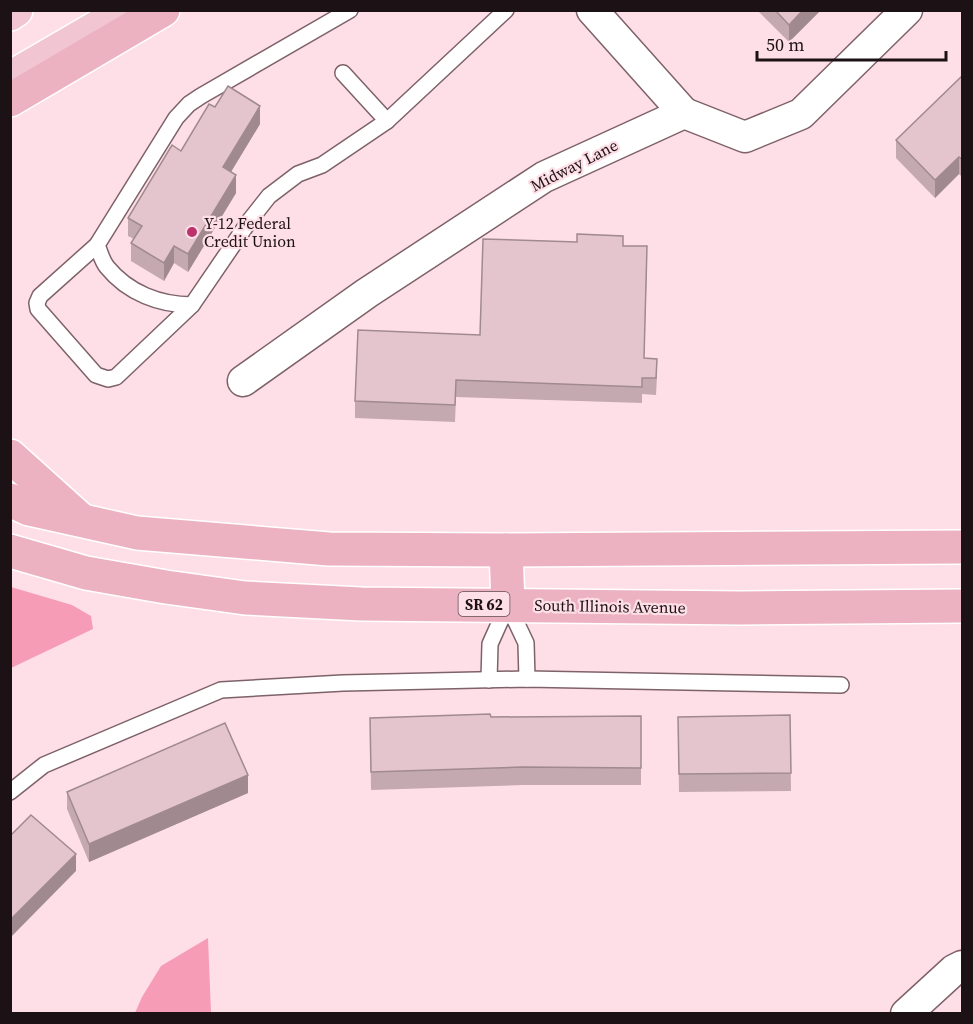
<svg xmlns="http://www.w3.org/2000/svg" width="973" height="1024" viewBox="0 0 973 1024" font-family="'Source Serif 4',serif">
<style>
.forest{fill:#f69cb7}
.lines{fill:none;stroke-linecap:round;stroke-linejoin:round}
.service-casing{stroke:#7d6269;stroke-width:18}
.minor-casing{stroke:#7d6269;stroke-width:33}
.primary-casing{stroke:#fff;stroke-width:36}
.trunk-casing{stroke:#fff;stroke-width:36}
.service{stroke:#fff;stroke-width:15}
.minor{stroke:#fff;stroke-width:30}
.primary{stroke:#f1c5d1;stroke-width:33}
.trunk{stroke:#ecb2c2;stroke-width:33}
.wall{fill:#c4a9b0}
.shaded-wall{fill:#a08a90}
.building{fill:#e4c5cd;stroke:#a08a90;stroke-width:1.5}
.poi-dot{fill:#bc326a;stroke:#ffdfe7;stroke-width:2}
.labels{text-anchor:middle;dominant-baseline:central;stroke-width:4.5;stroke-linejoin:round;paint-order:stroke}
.shield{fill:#ffdfe7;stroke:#605054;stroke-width:1.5}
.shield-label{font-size:15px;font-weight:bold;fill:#1c1215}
.street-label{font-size:16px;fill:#1c1215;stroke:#ffdfe7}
.poi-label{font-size:16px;fill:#1c1215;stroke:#ffdfe7;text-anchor:start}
</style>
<rect width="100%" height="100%" fill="#ffdfe7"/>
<g class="forest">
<path d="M11 587 72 605 91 616 93 629 11 668Z"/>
<path d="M208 938 211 1013H135L142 997 161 966Z"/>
</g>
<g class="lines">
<g class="service-casing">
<g id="service">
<path d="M343 73 387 121"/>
<path d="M97 245 40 296 37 303 38 309 96 375 108 379 116 377 192 305 250 220 269 196 298 174 322 165 387 121 506 10"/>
<path d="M192 305C160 305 128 293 107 267 102 261 100 252 97 245L176 118 189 104 201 96 350 10"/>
<path d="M508 605 526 643 527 679"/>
<path d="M489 680 490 644 508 604"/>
<path d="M10 792 44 765 221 690 343 683 527 679 841 685"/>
</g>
</g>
<g class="minor-casing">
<g id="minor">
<path d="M592 10 684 113"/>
<path d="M243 381 367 293 544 177 684 113 745 137 801 114 907 10"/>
<path d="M906 1014 954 970 962 966"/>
</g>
</g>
<g class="primary-casing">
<g id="primary">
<path d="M10 14 16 10"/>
<path d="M10 78 127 10"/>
</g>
</g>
<g class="trunk-casing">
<g id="trunk">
<path d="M10 100 163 10"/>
<path d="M10 456 80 519"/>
<path d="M10 500 29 509 137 533 329 549 506 550 962 547"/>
<path d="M506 550 508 604"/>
<path d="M10 551 86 573 166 587 245 598 361 604 741 608 962 606"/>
</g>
</g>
<use href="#service" class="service"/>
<use href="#minor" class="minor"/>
<use href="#primary" class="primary"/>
<use href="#trunk" class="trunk"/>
</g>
<g class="wall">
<path d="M757 10H821L789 42Z"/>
<path d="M963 75V178L959 174 935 198 896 158V140Z"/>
<path d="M215 107 260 124 231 172 236 193 188 272 174 263 164 281 131 261V243L134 239 128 236V218Z"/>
<path d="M623 246 647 263 644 358 657 376 656 395 642 394V403L456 397 455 422 355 418V401L480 335Z"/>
<path d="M790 715 791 791 679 792 678 717Z"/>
<path d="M641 716V785H523L371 790 370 718Z"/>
<path d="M67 792 248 793 89 862 67 809Z"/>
</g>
<g class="shaded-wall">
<path d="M803 10H821L789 42V25Z"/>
<path d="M260 106V124L223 185V167Z"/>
<path d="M959 157V174L935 198V180Z"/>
<path d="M236 175V193L188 272V254Z"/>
<path d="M174 246V263L164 281V263Z"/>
<path d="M248 775V793L89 862V844Z"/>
<path d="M76 854V871L10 938V920Z"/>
</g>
<g class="building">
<path d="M775 10H803L789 25Z"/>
<path d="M963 75V160L959 157 935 180 896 140Z"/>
<path d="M228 86 260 106 223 167 236 175 188 254 174 246 164 263 131 243 142 226 128 218 172 145 181 151 209 104 215 107Z"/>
<path d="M577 234 623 236V246H647L644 358 657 359 656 378H642V387L456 380 455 405 355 401 358 330 480 335 483 239 577 242Z"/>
<path d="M490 714 491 717 641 716V768L523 767 371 772 370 718Z"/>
<path d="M790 715 791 773 679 774 678 717Z"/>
<path d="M225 723 248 775 89 844 67 792Z"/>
<path d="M31 815 76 854 10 920V836Z"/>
</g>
<circle class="poi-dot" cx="192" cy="232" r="6"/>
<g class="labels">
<rect class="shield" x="458.5" y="592" width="51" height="24" rx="4.5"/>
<g class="shield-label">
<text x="484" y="604">SR 62</text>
</g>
<g class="street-label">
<text transform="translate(574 165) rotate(-27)">Midway Lane</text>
<text transform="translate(610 606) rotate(1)">South Illinois Avenue</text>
</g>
<g class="poi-label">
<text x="204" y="223">Y-12 Federal<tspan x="204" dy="18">Credit Union</tspan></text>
</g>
</g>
<rect width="973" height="1024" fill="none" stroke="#1c1215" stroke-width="24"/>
<path d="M757 51v9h189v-9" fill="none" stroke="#1c1215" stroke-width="3"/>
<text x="766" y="51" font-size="18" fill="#1c1215" stroke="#ffdfe7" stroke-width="4.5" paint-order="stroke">50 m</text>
</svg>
